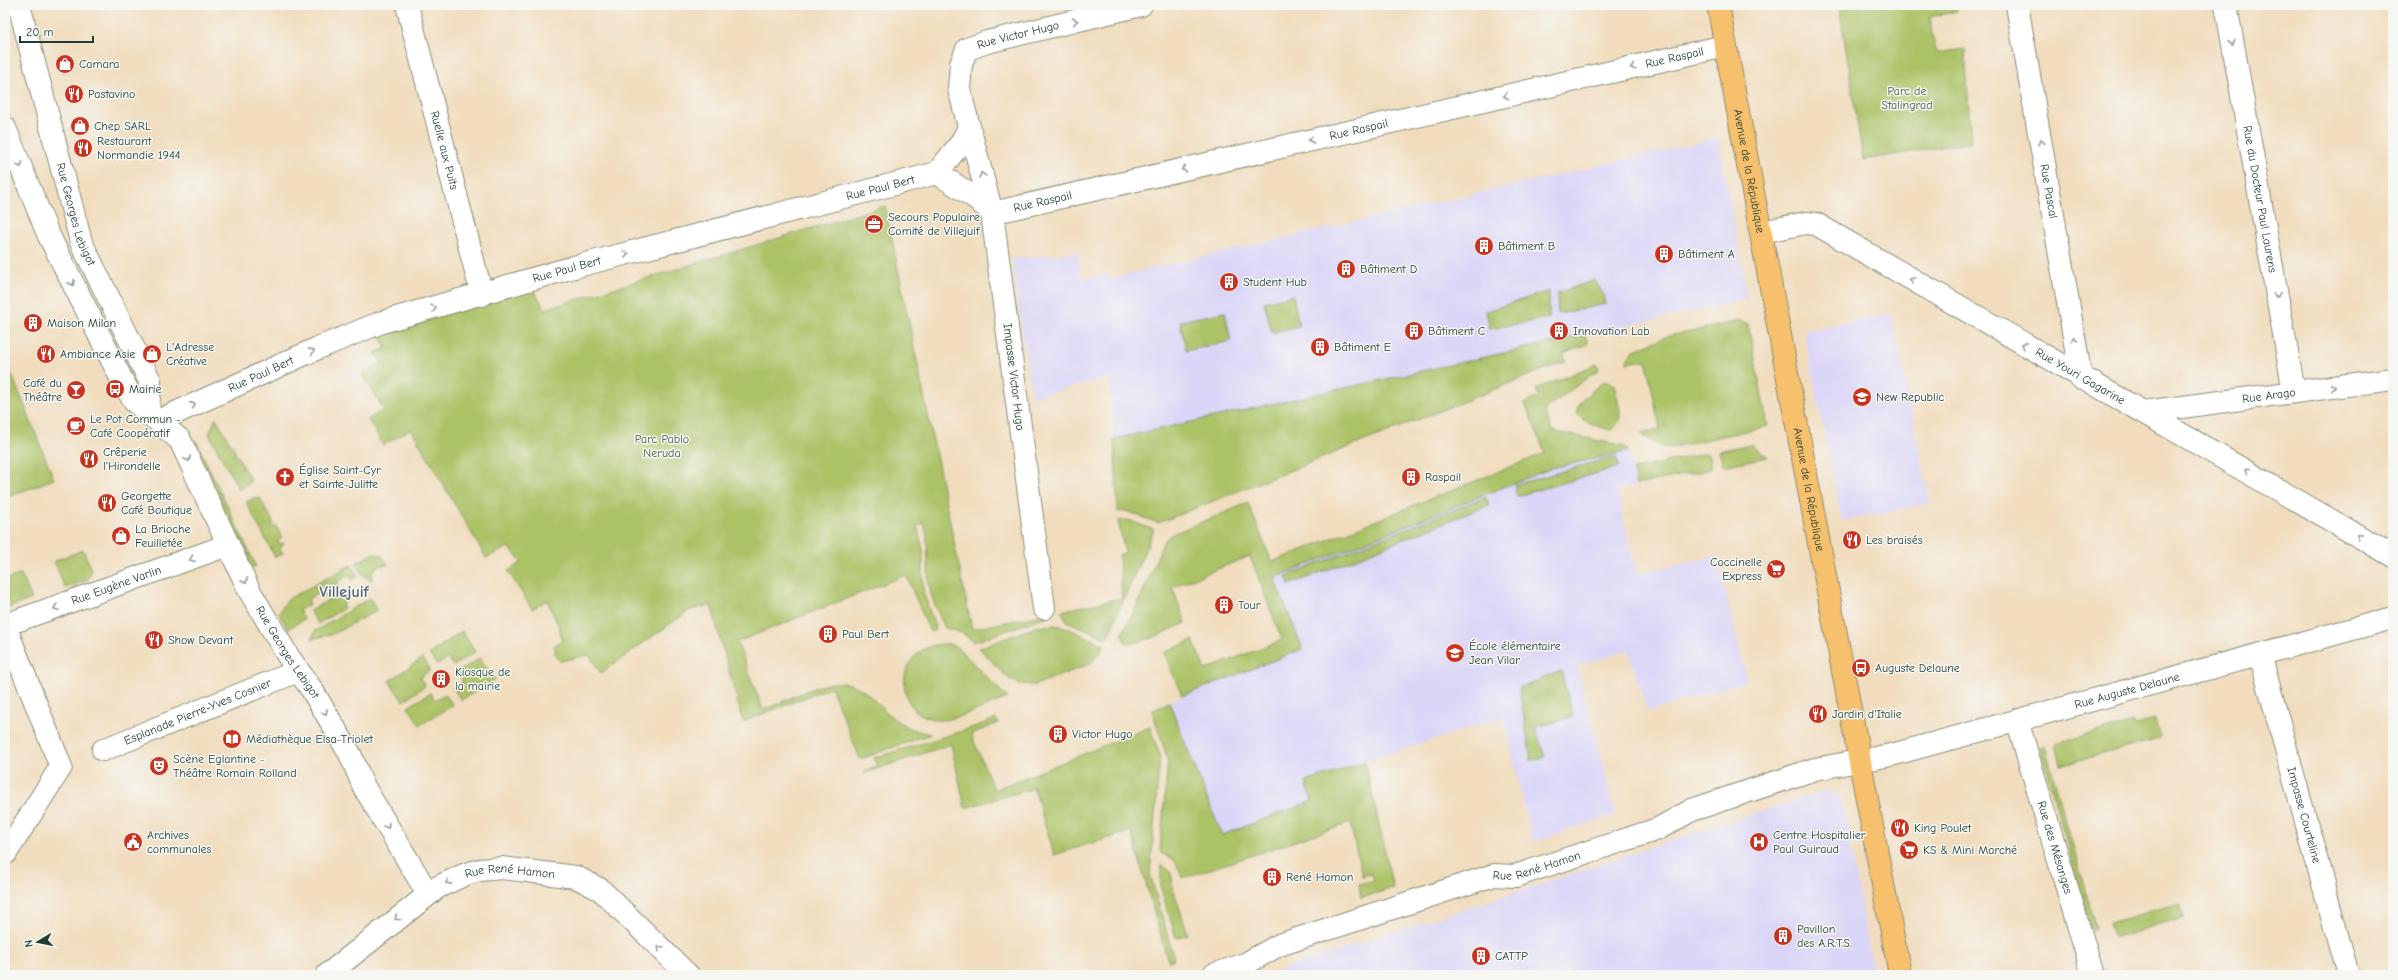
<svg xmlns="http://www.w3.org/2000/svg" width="2398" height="980" viewBox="0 0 2398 980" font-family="'Comic Neue',sans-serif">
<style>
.built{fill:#dbd6f7}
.green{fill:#acc266;stroke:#66804d}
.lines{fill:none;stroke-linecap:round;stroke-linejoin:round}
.minor-casing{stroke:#888d79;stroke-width:24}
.major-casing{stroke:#888d79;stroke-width:24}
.minor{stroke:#fff;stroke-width:22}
.major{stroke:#f7c06c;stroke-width:22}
.oneway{stroke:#8f9e9a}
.labels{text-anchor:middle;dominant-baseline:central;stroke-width:3;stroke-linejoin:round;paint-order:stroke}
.street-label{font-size:12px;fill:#1f3d34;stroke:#f6f6f2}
.poi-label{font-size:12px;fill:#1f3d34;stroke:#f6f6f2;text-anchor:start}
.park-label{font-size:12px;fill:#425e40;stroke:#f6f6f2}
.district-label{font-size:16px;font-weight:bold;fill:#596776;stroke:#f6f6f2}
</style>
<rect width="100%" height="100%" fill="#f6f6f2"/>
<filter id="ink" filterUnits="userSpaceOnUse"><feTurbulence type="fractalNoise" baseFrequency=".025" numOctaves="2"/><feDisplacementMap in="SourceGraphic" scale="8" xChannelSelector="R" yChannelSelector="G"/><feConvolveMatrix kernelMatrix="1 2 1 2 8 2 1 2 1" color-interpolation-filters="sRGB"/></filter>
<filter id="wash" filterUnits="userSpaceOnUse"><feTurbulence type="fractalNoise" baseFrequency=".012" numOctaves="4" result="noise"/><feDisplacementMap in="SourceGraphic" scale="16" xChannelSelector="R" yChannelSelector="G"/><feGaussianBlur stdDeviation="0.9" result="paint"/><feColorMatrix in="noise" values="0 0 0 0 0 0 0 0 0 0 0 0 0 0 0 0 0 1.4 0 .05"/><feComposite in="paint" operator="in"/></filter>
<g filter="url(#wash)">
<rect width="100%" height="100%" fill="#f1ddbe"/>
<g class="built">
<path d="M1718 138 1748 299 1114 439 1110 378 1032 397 1012 259 1078 252 1081 279 1109 274 1110 278Z"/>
<path d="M1891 314 1930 503 1842 521 1804 331Z"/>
<path d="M1629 451 1636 485 1617 490 1637 574 1717 556 1747 681 1648 712 1628 650 1577 666 1616 815 1532 842 1504 717 1339 770 1346 803 1208 848 1175 756 1160 705 1303 649 1273 578 1552 468Z"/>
<path d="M1827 790 1841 797 1874 975H1264Z"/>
</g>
<g class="green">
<path d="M1839 5H1956L1957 11 1930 17 1932 36 1937 53 1965 49 1971 142 1863 160Z"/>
<path d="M885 206 972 629 1047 614V616L974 642 962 633 945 628C939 614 931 600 929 584 926 563 930 544 924 523L917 526 923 550V591L936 630 930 632 906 575 737 642 763 710C781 703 817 684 834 683 863 679 877 707 897 721 908 728 919 732 931 734L860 759 831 687 743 722 711 605 690 610 601 673 589 655 560 661 553 653 556 651 554 646 562 640 560 629 547 600 532 609 508 571 522 562 508 547 486 558 411 429 383 445 368 419 384 410 362 374 382 364 375 353 386 348 377 332 533 289 545 309Z"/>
<path d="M1595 280 1603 294 1605 304 1558 314 1557 293Z"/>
<path d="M1549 291V318L1490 329 1486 311Z"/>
<path d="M1293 295 1299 326 1272 333 1264 302Z"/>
<path d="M1225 312 1231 341 1186 351 1180 321Z"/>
<path d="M1740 321 1748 324 1768 426 1669 448C1657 446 1650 441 1641 433L1660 429 1646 360 1626 363 1634 350 1668 336Z"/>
<path d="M1585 335 1588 344 1563 354 1566 361 1158 523 1126 511 1118 512 1114 439Z"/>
<path d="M6 360 54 479 5 498V361Z"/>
<path d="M1597 364 1599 369 1544 410 1552 431 1624 446 1629 451 1552 468 1274 578 1303 649 1182 696 1164 653 1193 640 1205 670 1282 640 1250 556 1172 587 1186 623C1174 628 1135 648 1125 642L1122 634 1135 610 1164 541 1170 535 1248 503 1272 562 1545 453 1525 403 1539 397 1536 389Z"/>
<path d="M1607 381 1614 385C1617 400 1628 421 1610 430 1565 417 1569 409 1603 382Z"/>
<path d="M216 418 229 441 228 444 231 443 236 453 233 455 237 456 243 466 241 469 244 468 251 481 248 482 249 484 239 490 209 434Z"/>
<path d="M196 441 256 566 248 569 190 443Z"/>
<path d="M1751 444 1768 457 1723 466 1719 451Z"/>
<path d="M1708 453 1711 469 1636 485 1633 469Z"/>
<path d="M1616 456 1619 467 1517 496 1514 485Z"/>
<path d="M256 497 257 499 260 498 266 509 264 512H268L274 524 272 526 273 528 276 526 282 538 278 541 279 544 284 543 280 548 283 554 275 557 246 502Z"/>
<path d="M1486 497 1489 505 1289 585 1286 576Z"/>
<path d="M1128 520 1154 530 1107 638 1068 622 1061 611 1122 598 1119 555 1125 553 1118 521Z"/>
<path d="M83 550 92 570 88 579 65 588 54 561Z"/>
<path d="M374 553 382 556 388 565C378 564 375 567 372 575L373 578 370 580 368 576 365 578 356 563Z"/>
<path d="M351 565 358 576 352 580 349 575 337 582 340 586 321 597 319 593 308 599 310 604 299 610 304 619 288 629 279 614 283 605 290 598Z"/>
<path d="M21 574 32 599 5 609V580Z"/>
<path d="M336 595 338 598 344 595 347 600 342 604 344 608 318 624 310 611Z"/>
<path d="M370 598 377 610 335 633 312 639 315 631Z"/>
<path d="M1054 625 1065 627 1104 645 1100 654 1090 664 1035 685 1020 684 1009 679 979 648 1036 627Z"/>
<path d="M462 631 475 652 453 666 448 658 437 665 429 654Z"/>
<path d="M949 644 957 647 1008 698C993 703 954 721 941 720 889 718 893 641 949 644Z"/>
<path d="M423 658 430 670 420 677 425 686 403 701 389 681Z"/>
<path d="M480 658 495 680 461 700 453 688 463 681 458 672Z"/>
<path d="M1561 671 1573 717 1535 727 1545 757 1531 760 1519 688Z"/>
<path d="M430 693 435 700 445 694 453 705 420 725 408 707Z"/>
<path d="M1169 702 1222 835 1312 801 1306 782 1365 762 1393 888 1361 898 1359 884 1374 880 1372 874 1362 876 1350 823 1183 878 1175 861 1161 853 1160 849 1168 760 1152 711Z"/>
<path d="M996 719 999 723 971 734 994 790 1150 727 1160 756 1150 874 1174 959 1168 961 1131 831 1054 855 1034 788 965 808 951 744 865 773V771L877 766 874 758C915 745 956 734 996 719Z"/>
<path d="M2155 720 2160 739 2061 765 2056 743 2134 722 2135 725Z"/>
<path d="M2045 746 2096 929 2091 931 2040 747Z"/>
<path d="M1161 865 1170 870 1173 882 1171 883 1188 934 1176 938 1161 888Z"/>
<path d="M2180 903 2184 917 2113 938 2109 923Z"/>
</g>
</g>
<g filter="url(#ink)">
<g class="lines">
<g class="minor-casing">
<g id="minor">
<path id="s1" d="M19 5 81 242 150 381 148 414"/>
<path id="s2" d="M407 5 482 295"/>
<path id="s3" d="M2017 5 2081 378"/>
<path id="s4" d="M2226 5 2294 392"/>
<path id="s5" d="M5 128 48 234 124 384 134 401 180 440 249 590 288 656 312 690 350 754 364 787 428 894"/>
<path d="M937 173 977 199 992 213"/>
<path id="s6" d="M992 213 1725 46"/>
<path id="s7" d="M1761 232 1806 223 1816 224 2393 556"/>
<path id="s8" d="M2144 412 2393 379"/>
<path id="s9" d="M158 421 318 348 382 322 574 267 937 173 961 143 969 128"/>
<path id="s10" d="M1044 608 992 213 959 89 961 64 967 49 987 42 1141 5"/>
<path id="s11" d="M5 625 228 545"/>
<path d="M5 626 61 767 6 853"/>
<path id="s12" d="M2260 654 2348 975"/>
<path id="s13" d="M2017 720 2093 975"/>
<path id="s14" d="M103 750 293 673"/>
<path id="s15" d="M327 975 438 887 466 874 480 870 502 868 576 877 601 890 688 975"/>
<path id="s16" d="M1213 975 1245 964 1279 945 1494 875 1515 876 1658 829 1692 810 1815 769 1891 755 2393 618"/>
</g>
</g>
<g class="major-casing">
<g id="major">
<path id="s17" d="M1718 5 1900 975"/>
</g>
</g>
<use href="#minor" class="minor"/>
<use href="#major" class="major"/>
</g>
<defs><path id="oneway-chevron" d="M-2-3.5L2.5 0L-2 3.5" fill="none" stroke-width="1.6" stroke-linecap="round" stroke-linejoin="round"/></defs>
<g class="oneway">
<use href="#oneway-chevron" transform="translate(1075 21) rotate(-13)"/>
<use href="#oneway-chevron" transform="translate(2232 43) rotate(80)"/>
<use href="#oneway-chevron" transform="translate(1633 67) rotate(167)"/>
<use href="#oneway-chevron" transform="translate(1506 96) rotate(167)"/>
<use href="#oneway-chevron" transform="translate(1311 140) rotate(167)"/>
<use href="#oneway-chevron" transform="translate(2041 142) rotate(-100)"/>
<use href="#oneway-chevron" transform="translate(20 165) rotate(68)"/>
<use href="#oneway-chevron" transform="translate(1184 169) rotate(167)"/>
<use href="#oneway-chevron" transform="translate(982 175) rotate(-105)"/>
<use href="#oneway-chevron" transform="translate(626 254) rotate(-15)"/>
<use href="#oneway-chevron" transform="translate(1912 280) rotate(-150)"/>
<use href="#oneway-chevron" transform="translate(72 283) rotate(63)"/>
<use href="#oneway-chevron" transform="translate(2277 295) rotate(80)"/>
<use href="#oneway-chevron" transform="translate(434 308) rotate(-16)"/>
<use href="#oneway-chevron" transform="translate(2074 339) rotate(-100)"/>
<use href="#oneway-chevron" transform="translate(2024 345) rotate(-150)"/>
<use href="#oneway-chevron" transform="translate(312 351) rotate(-25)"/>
<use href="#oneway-chevron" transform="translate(2333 387) rotate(-8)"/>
<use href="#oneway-chevron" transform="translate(193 405) rotate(-24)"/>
<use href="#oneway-chevron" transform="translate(188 459) rotate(65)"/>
<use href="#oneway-chevron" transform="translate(2247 471) rotate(-150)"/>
<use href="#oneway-chevron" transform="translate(2359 536) rotate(-150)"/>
<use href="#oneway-chevron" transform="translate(192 559) rotate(159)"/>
<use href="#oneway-chevron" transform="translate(245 581) rotate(65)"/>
<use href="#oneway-chevron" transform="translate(56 608) rotate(160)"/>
<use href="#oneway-chevron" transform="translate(325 712) rotate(60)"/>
<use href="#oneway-chevron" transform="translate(387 826) rotate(59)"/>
<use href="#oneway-chevron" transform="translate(448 882) rotate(151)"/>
<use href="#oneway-chevron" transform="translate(397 918) rotate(141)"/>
<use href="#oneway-chevron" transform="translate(660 948) rotate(-135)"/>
</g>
</g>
<defs>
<g id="shop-disc" transform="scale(1)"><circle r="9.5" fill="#c8321e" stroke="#f6f6f2"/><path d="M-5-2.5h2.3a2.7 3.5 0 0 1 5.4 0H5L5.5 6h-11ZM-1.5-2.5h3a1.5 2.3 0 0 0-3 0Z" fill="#fff"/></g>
<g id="restaurant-disc" transform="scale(1)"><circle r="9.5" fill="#c8321e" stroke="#f6f6f2"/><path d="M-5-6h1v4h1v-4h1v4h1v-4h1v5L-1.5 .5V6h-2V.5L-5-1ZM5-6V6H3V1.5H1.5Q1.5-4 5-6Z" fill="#fff"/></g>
<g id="office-disc" transform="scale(1)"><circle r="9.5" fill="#c8321e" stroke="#f6f6f2"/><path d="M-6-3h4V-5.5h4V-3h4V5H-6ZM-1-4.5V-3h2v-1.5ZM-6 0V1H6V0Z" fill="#fff"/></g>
<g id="building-disc" transform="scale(1)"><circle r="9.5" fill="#c8321e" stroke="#f6f6f2"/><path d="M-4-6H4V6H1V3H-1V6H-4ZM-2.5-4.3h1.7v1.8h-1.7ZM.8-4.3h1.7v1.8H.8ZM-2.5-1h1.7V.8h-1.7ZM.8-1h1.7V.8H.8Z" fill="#fff"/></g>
<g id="bus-disc" transform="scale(1)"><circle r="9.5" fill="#c8321e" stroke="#f6f6f2"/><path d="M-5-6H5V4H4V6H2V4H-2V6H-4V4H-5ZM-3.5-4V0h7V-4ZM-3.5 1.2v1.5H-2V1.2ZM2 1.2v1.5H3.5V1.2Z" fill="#fff"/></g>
<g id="bar-disc" transform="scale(1)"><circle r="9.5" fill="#c8321e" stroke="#f6f6f2"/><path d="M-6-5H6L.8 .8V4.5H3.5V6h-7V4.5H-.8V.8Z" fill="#fff"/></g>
<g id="university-disc" transform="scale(1)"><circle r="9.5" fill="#c8321e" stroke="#f6f6f2"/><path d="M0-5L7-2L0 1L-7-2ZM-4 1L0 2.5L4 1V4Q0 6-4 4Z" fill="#fff"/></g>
<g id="cafe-disc" transform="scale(1)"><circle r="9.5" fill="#c8321e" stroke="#f6f6f2"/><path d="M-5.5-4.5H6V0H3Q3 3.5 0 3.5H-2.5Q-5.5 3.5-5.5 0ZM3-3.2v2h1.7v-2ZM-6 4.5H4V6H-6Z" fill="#fff"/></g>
<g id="church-disc" transform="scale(1)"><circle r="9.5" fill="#c8321e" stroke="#f6f6f2"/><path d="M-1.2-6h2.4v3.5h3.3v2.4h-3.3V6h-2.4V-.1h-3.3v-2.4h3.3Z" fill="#fff"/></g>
<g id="supermarket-disc" transform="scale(1)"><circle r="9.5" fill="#c8321e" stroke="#f6f6f2"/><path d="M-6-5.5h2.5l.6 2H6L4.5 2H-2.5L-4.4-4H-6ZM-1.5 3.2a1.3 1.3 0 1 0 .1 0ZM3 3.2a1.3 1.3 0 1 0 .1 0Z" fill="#fff"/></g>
<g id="school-disc" transform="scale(1)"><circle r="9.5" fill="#c8321e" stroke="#f6f6f2"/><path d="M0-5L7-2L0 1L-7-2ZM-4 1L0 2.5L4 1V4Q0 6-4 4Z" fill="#fff"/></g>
<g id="library-disc" transform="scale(1)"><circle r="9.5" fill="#c8321e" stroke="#f6f6f2"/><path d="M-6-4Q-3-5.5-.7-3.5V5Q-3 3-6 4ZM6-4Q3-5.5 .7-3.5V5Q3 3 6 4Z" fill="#fff"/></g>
<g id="theatre-disc" transform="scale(1)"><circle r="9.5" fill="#c8321e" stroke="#f6f6f2"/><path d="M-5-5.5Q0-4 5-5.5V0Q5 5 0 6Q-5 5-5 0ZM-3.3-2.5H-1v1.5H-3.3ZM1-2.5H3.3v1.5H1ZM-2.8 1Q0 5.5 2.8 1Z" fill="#fff"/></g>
<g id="civic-disc" transform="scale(1)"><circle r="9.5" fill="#c8321e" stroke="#f6f6f2"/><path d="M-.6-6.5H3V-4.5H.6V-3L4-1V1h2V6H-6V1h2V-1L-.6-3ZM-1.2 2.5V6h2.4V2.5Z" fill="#fff"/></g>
<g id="hospital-disc" transform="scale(1)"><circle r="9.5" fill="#c8321e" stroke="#f6f6f2"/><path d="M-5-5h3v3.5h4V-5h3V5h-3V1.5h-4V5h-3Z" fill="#fff"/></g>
</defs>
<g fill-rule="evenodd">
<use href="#shop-disc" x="65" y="64"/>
<use href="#restaurant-disc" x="74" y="94"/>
<use href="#shop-disc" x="80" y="126"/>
<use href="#restaurant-disc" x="83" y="148"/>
<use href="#office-disc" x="874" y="224"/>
<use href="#building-disc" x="1484" y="246"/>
<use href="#building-disc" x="1664" y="254"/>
<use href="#building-disc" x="1346" y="269"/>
<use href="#building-disc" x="1229" y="282"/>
<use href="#building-disc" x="33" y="323"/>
<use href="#building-disc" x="1414" y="331"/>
<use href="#building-disc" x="1559" y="331"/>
<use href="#building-disc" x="1320" y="347"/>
<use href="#restaurant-disc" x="46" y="354"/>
<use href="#shop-disc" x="152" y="354"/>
<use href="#bus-disc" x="115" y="389"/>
<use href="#bar-disc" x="76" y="390"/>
<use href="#university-disc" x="1862" y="397"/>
<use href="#cafe-disc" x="76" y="426"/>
<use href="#restaurant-disc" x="89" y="459"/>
<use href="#church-disc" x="285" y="477"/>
<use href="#building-disc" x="1411" y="477"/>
<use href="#restaurant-disc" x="107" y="503"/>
<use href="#shop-disc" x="121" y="536"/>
<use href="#restaurant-disc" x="1852" y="540"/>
<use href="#supermarket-disc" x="1776" y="569"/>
<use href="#building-disc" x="1224" y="605"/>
<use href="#building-disc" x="828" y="634"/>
<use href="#restaurant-disc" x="154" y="640"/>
<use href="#school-disc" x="1455" y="653"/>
<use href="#bus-disc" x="1861" y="668"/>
<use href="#building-disc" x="441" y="679"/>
<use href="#restaurant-disc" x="1818" y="714"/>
<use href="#building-disc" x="1058" y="734"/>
<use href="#library-disc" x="232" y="739"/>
<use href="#theatre-disc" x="159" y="766"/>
<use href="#restaurant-disc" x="1900" y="828"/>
<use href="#civic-disc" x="133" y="842"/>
<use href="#hospital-disc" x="1759" y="842"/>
<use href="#supermarket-disc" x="1909" y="850"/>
<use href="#building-disc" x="1272" y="877"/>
<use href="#building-disc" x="1783" y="936"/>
<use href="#building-disc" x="1481" y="956"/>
</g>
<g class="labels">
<g class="street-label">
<text stroke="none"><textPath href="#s10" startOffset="621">Rue Victor Hugo</textPath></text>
<text stroke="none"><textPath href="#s6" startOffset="700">Rue Raspail</textPath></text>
<text stroke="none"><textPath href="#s6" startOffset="376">Rue Raspail</textPath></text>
<text stroke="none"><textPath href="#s2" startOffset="150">Ruelle aux Puits</textPath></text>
<text stroke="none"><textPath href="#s17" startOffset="169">Avenue de la République</textPath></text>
<text stroke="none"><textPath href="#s9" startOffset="761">Rue Paul Bert</textPath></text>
<text stroke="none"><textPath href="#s3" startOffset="189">Rue Pascal</textPath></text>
<text stroke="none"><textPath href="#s4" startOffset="197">Rue du Docteur Paul Laurens</textPath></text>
<text stroke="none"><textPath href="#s6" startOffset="52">Rue Raspail</textPath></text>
<text stroke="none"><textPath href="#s1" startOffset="217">Rue Georges Lebigot</textPath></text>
<text stroke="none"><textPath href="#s9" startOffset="437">Rue Paul Bert</textPath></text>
<text stroke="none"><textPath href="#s9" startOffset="113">Rue Paul Bert</textPath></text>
<text stroke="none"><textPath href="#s7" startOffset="361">Rue Youri Gagarine</textPath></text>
<text transform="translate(1014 377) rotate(83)">Impasse Victor Hugo</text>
<text stroke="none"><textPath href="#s8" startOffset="126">Rue Arago</textPath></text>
<text stroke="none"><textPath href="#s17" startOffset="493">Avenue de la République</textPath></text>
<text stroke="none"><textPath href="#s11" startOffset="118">Rue Eugène Varlin</textPath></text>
<text stroke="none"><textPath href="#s5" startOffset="601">Rue Georges Lebigot</textPath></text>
<text stroke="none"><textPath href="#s16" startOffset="961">Rue Auguste Delaune</textPath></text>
<text stroke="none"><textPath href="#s14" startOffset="102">Esplanade Pierre-Yves Cosnier</textPath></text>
<text stroke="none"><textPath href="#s12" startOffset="167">Impasse Courteline</textPath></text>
<text stroke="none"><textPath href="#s13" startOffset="133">Rue des Mésanges</textPath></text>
<text stroke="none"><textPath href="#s16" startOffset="343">Rue René Hamon</textPath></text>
<text stroke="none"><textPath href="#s15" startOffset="217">Rue René Hamon</textPath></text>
</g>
<g class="poi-label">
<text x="79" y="64">Camara</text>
<text x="88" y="94">Pastavino</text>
<text x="94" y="126">Chep SARL</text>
<text x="97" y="141">Restaurant<tspan x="97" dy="14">Normandie 1944</tspan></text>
<text x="888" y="217">Secours Populaire<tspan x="888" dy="14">Comité de Villejuif</tspan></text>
<text x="1498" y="246">Bâtiment B</text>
<text x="1678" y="254">Bâtiment A</text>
<text x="1360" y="269">Bâtiment D</text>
<text x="1243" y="282">Student Hub</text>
<text x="47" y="323">Maison Milan</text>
<text x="1428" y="331">Bâtiment C</text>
<text x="1573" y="331">Innovation Lab</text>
<text x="166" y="347">L'Adresse<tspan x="166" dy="14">Créative</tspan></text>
<text x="1334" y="347">Bâtiment E</text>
<text x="60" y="354">Ambiance Asie</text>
<text x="62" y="383" text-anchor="end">Café du<tspan x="62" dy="14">Théâtre</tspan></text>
<text x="129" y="389">Mairie</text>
<text x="1876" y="397">New Republic</text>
<text x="90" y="419">Le Pot Commun -<tspan x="90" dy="14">Café Coopératif</tspan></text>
<text x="103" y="452">Crêperie<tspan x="103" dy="14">l'Hirondelle</tspan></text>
<text x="299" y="470">Église Saint-Cyr<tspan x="299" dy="14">et Sainte-Julitte</tspan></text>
<text x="1425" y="477">Raspail</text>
<text x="121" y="496">Georgette<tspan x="121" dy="14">Café Boutique</tspan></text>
<text x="135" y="529">La Brioche<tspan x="135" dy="14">Feuilletée</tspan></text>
<text x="1866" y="540">Les braisés</text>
<text x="1762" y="562" text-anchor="end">Coccinelle<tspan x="1762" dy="14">Express</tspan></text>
<text x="1238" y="605">Tour</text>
<text x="842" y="634">Paul Bert</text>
<text x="168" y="640">Show Devant</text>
<text x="1469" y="646">École élémentaire<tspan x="1469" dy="14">Jean Vilar</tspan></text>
<text x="1875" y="668">Auguste Delaune</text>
<text x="455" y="672">Kiosque de<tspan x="455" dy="14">la mairie</tspan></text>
<text x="1832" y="714">Jardin d'Italie</text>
<text x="1072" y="734">Victor Hugo</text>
<text x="246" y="739">Médiathèque Elsa-Triolet</text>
<text x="173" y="759">Scène Eglantine -<tspan x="173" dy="14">Théâtre Romain Rolland</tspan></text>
<text x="1914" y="828">King Poulet</text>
<text x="147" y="835">Archives<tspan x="147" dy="14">communales</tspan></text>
<text x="1773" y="835">Centre Hospitalier<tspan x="1773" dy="14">Paul Guiraud</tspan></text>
<text x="1923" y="850">KS &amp; Mini Marché</text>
<text x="1286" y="877">René Hamon</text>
<text x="1797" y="929">Pavillon<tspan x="1797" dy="14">des A.R.T.S.</tspan></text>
<text x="1495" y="956">CATTP</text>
</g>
<g class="park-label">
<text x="1907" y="91">Parc de<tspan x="1907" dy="14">Stalingrad</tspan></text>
<text x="662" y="439">Parc Pablo<tspan x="662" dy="14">Neruda</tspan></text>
</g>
<g class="district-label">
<text x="344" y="592">Villejuif</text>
</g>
</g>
<rect width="2398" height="980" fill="none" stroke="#f6f6f2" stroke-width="20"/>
<g transform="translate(38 942) rotate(260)" stroke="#f6f6f2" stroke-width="3" paint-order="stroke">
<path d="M0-3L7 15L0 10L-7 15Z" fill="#1f3d34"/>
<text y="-6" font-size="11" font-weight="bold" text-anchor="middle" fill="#1f3d34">N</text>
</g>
<path d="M20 36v6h73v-6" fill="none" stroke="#1f3d34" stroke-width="2"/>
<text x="26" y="36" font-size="12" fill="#1f3d34" stroke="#f6f6f2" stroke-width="3" paint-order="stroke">20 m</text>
</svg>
